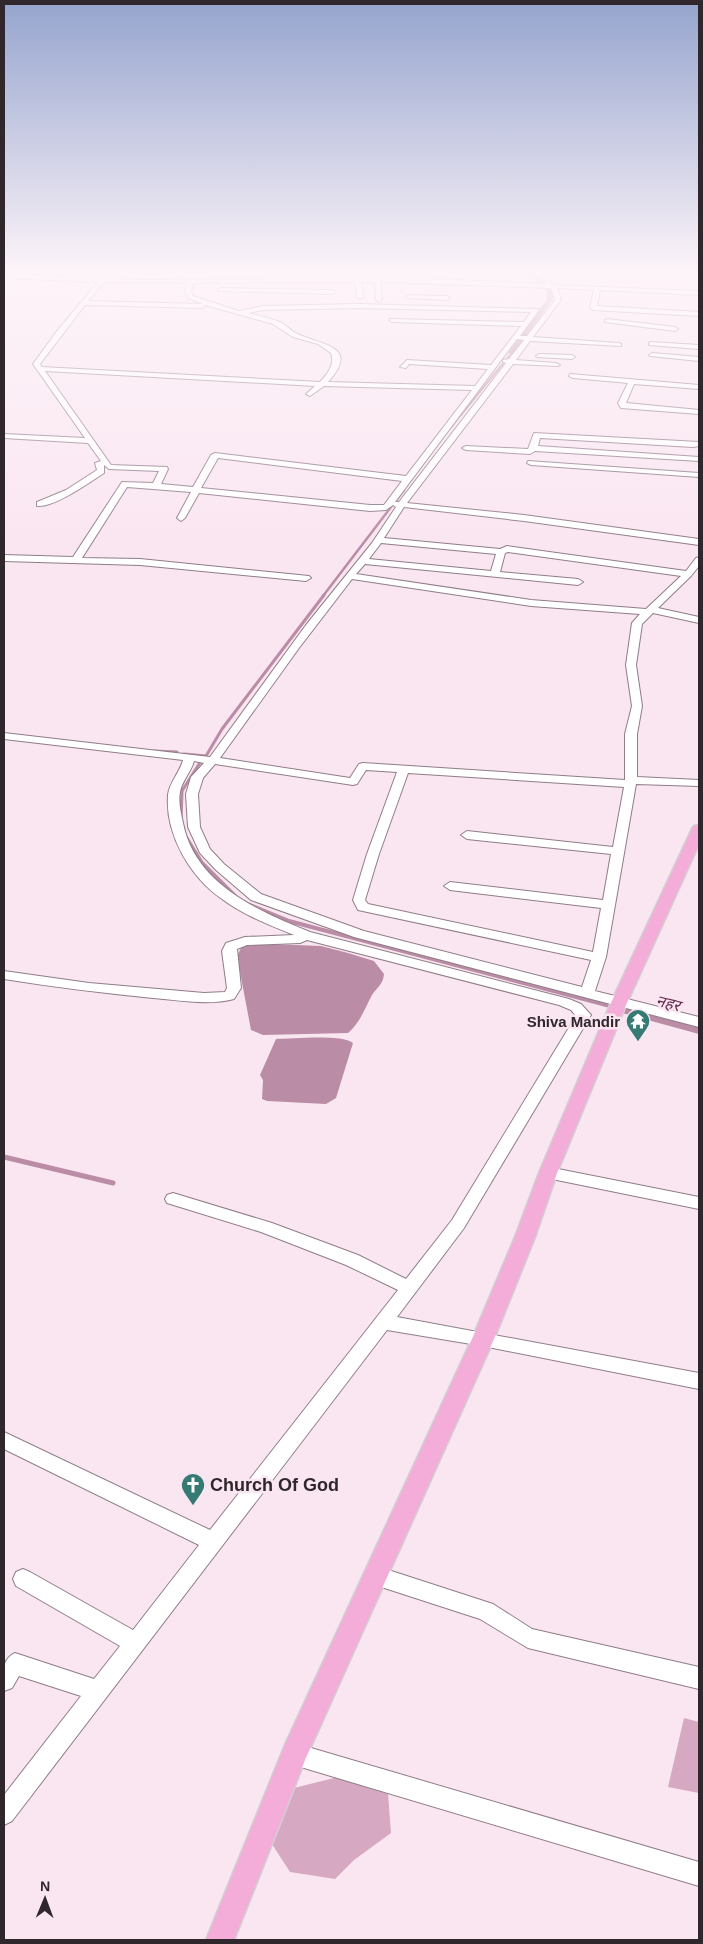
<svg xmlns="http://www.w3.org/2000/svg" width="703" height="1944" viewBox="0 0 703 1944" font-family="Helvetica,'Noto Sans Devanagari',sans-serif">
<style>
.forest{fill:#d7a8c2}
.water{fill:#ba8ca6}
.lines{fill:none;stroke-linecap:round;stroke-linejoin:round}
.stream-far4{stroke:#ba8ca6;stroke-width:2}
.stream-far3{stroke:#ba8ca6;stroke-width:2.5}
.stream-far2{stroke:#ba8ca6;stroke-width:3}
.stream-far1{stroke:#ba8ca6;stroke-width:4}
.stream{stroke:#ba8ca6;stroke-width:5}
.canal{fill:#ba8ca6;fill-rule:evenodd}
.minor-casing{stroke:#8f7d87;stroke-width:2}
.major-casing{stroke:#d1cfd0;stroke-width:3}
.minor{fill:#fff;fill-rule:evenodd}
.major{fill:#f4acd9;fill-rule:evenodd}
.labels{text-anchor:middle;dominant-baseline:central;stroke-width:5;stroke-linejoin:round;paint-order:stroke}
.poi-label{font-size:15px;font-weight:bold;fill:#2f272b;stroke:#fae6f1;text-anchor:end}
.water-label{font-size:16px;font-style:italic;fill:#652c4f;stroke:#fae6f1}
.near-poi-label{font-size:18px;font-weight:bold;fill:#2f272b;stroke:#fae6f1;text-anchor:start}
</style>
<rect width="100%" height="100%" fill="#fae6f1"/>
<g class="forest">
<path d="M684 1718 699 1722V1793L668 1787Z"/>
<path d="M338 1777 388 1794 391 1833 354 1860 335 1879 290 1872 270 1841 290 1789Z"/>
</g>
<g class="water">
<path d="M269 944 321 946 348 953 374 961 384 974C383 985 377 987 372 995 365 1008 360 1023 348 1033L263 1035 251 1030 237 956 242 946Z"/>
<path d="M276 1039C292 1039 341 1034 353 1043L336 1098 326 1104 267 1101 262 1099 263 1080 260 1075Z"/>
</g>
<g class="lines">
<path class="stream-far4" d="M460 416 510 355"/>
<g class="stream-far3">
<path d="M451 427 461 414"/>
<path d="M323 596 404 490"/>
</g>
<g class="stream-far2">
<path d="M154 751 177 752"/>
<path d="M184 754 206 756 222 729 324 595"/>
<path d="M181 821 182 791 201 761"/>
</g>
<g class="stream-far1">
<path d="M187 839 202 863 235 896"/>
<path d="M250 905 289 921 610 1006"/>
</g>
<path class="stream" d="M4 1157 113 1183"/>
<g class="canal">
<path d="M525 272C538 272 550 284 554 295L551 302 513 354 511 355 508 353 546 301C551 286 534 281 525 272Z"/>
<path d="M627 1005 699 1024V1034L622 1013 620 1010 622 1007Z"/>
</g>
<g class="minor-casing">
<g id="minor">
<path d="M532 272H539L554 285 699 291V295L600 290 597 306 699 312V316L593 310 590 308 594 290 557 288 561 300 533 337 619 343 621 344V346L530 341 516 360 556 363 560 365 558 366 513 364 407 503 524 515 699 539V545L524 521 404 507 384 538 500 549 507 546 686 571 696 558 699 557V566L691 576 658 608 699 617V623L653 613 642 624 636 665 642 706 637 734V777L699 780V786L636 784 606 957 595 991 699 1017V1027L354 937 251 900 216 870 200 853 188 827 186 794 191 777 204 763 194 761C191 772 182 781 180 792 178 802 181 813 183 823 195 884 258 911 310 932L569 999 581 1004 591 1015 464 1228 397 1317 699 1373V1389L483 1346 387 1330 12 1821 4 1825V1795L81 1696 19 1676 12 1688 4 1691C4 1675 0 1660 15 1653L94 1679 120 1646 16 1586 13 1579 16 1572 23 1569 30 1572 133 1630 199 1545 4 1449V1432L210 1530 398 1290 346 1265 261 1232 167 1203 165 1199 167 1195 173 1193 272 1223 358 1255 406 1279 452 1220 576 1016 571 1010 559 1005 307 940 300 943 247 945 237 949 241 988 234 999C208 1006 180 1000 153 998 103 993 54 987 4 979V971L89 983 204 993 225 992 227 988 222 951 226 943 245 937 294 935C270 925 243 915 222 899 190 877 165 834 168 795 169 783 180 772 183 760L4 739V733L210 757 306 625 372 543 396 507 393 505 386 510 370 511 199 493 185 518 181 521 177 518 191 492 127 487 82 558 140 559 309 576 311 578 306 581 140 565 4 561V555L73 557 122 482 153 483 159 471 109 469 104 465V473C90 482 54 508 37 506V502L66 490 97 470 95 463 101 461 88 443 4 438V434L85 438 33 364 57 331 98 282 4 278V274L137 280 411 278 547 284ZM104 282 187 283 185 292 188 298 203 304 88 301ZM355 282 357 297 360 299 363 297 361 282H375L376 300 379 302 382 300 381 282 551 288 555 300 527 336H520L539 310 538 309 359 304 263 306 239 311 193 296 191 292 193 283ZM85 305 203 308 205 305 273 324 293 337 318 344 331 353C335 365 328 373 320 382L42 367 40 364ZM359 308 531 312 524 322 390 319 389 320 392 322 521 326 491 365 407 360 400 367 406 368 409 364 488 369 475 386 328 382C362 345 319 345 298 334 292 332 287 326 282 323 271 318 259 316 248 313L263 310ZM517 339 524 340 509 359 503 360V362L506 363 399 502H395ZM45 371 315 386 306 394 310 396 324 386 472 390 406 476 215 453 211 455 193 487 161 484 168 469 167 467 111 465ZM218 458 402 481 384 505H370L201 488ZM381 543 496 554 491 571 369 559ZM508 552 681 576 646 609 531 600 356 574 365 564 578 585 583 582 578 579 500 572 505 553ZM352 579 531 606 640 614 632 623 626 665 632 706 625 734V780L363 763 359 764 350 778 220 758 299 648ZM215 764 353 785 357 784 366 770 397 772 367 854 353 900 358 910 591 960 582 987 364 931 261 894 224 864 210 849 200 827 198 794 203 778ZM408 773 624 787 613 847 467 831 461 835 467 839 611 854 603 900 450 882 444 886 450 890 601 908 593 952 368 904 365 900 379 854Z"/>
<path d="M220 288 333 290 336 292 333 294 218 291Z"/>
<path d="M409 295 447 296 450 298 447 300 407 298 406 297Z"/>
<path d="M607 319 675 327 678 329 675 331 605 322V320Z"/>
<path d="M651 342 699 345V349L649 345V343Z"/>
<path d="M652 353 699 357V361L650 356 649 355Z"/>
<path d="M539 354 572 355 575 357 572 359 537 357 536 356Z"/>
<path d="M570 374 699 385V389L634 384 626 403 699 410V414L621 408 618 403 628 383 573 378 569 376Z"/>
<path d="M534 433 699 442V446L693 447 540 438 538 446 699 457V461L535 451 530 454 466 450 462 448 466 446 528 449Z"/>
<path d="M528 461 699 473V477L531 465 527 463Z"/>
<path d="M548 1167 699 1197V1209L542 1177 540 1173 542 1169Z"/>
<path d="M376 1566 493 1604 532 1629 699 1667V1689L528 1648 480 1619 369 1583 366 1576 369 1569Z"/>
<path d="M294 1743 699 1862V1886L294 1765 286 1762 283 1754 286 1746Z"/>
</g>
</g>
<g class="major-casing">
<path id="major" d="M699 825V844L626 1005 557 1173 535 1237 494 1339 305 1760 234 1940H206L285 1745 472 1339 515 1237 539 1173 610 1005 692 829 694 826Z"/>
</g>
<use href="#minor" class="minor"/>
<use href="#major" class="major"/>
</g>
<linearGradient id="sky" x2="0" y2="1"><stop stop-color="#95a4ce"/><stop offset="0.5" stop-color="#fdf4f9"/><stop offset="1" stop-color="#fdf4f9" stop-opacity="0"/></linearGradient>
<rect width="703" height="544" fill="url(#sky)"/>
<defs>
<g id="temple-pin" transform="scale(1.25)"><path d="M0 17L-7.5 6A9.5 9.5 0 1 1 7.5 6Z" fill="#357b73" stroke="#fae6f1"/><path d="M0-6L5-2H3V0L6.5 2.5H4V6H1.5V3h-3V6H-4V2.5H-6.5L-3 0V-2H-5Z" fill="#fff"/></g>
<g id="church-pin" transform="scale(1.25)"><path d="M0 17L-7.5 6A9.5 9.5 0 1 1 7.5 6Z" fill="#357b73" stroke="#fae6f1"/><path d="M-1.2-6h2.4v3.5h3.3v2.4h-3.3V6h-2.4V-.1h-3.3v-2.4h3.3Z" fill="#fff"/></g>
</defs>
<g fill-rule="evenodd">
<use href="#temple-pin" x="638" y="1021"/>
<use href="#church-pin" x="193" y="1485"/>
</g>
<g class="labels">
<g class="poi-label">
<text x="620" y="1021">Shiva Mandir</text>
</g>
<g class="water-label">
<text transform="translate(668 1003) rotate(14)">नहर</text>
</g>
<g class="near-poi-label">
<text x="210" y="1485">Church Of God</text>
</g>
</g>
<rect width="703" height="1944" fill="none" stroke="#2f272b" stroke-width="10"/>
<g transform="translate(45 1899) rotate(1)" stroke="#fae6f1" stroke-width="4" paint-order="stroke">
<path d="M0-4L9 19L0 12L-9 19Z" fill="#2f272b"/>
<text y="-8" font-size="14" font-weight="bold" text-anchor="middle" fill="#2f272b">N</text>
</g>
</svg>
